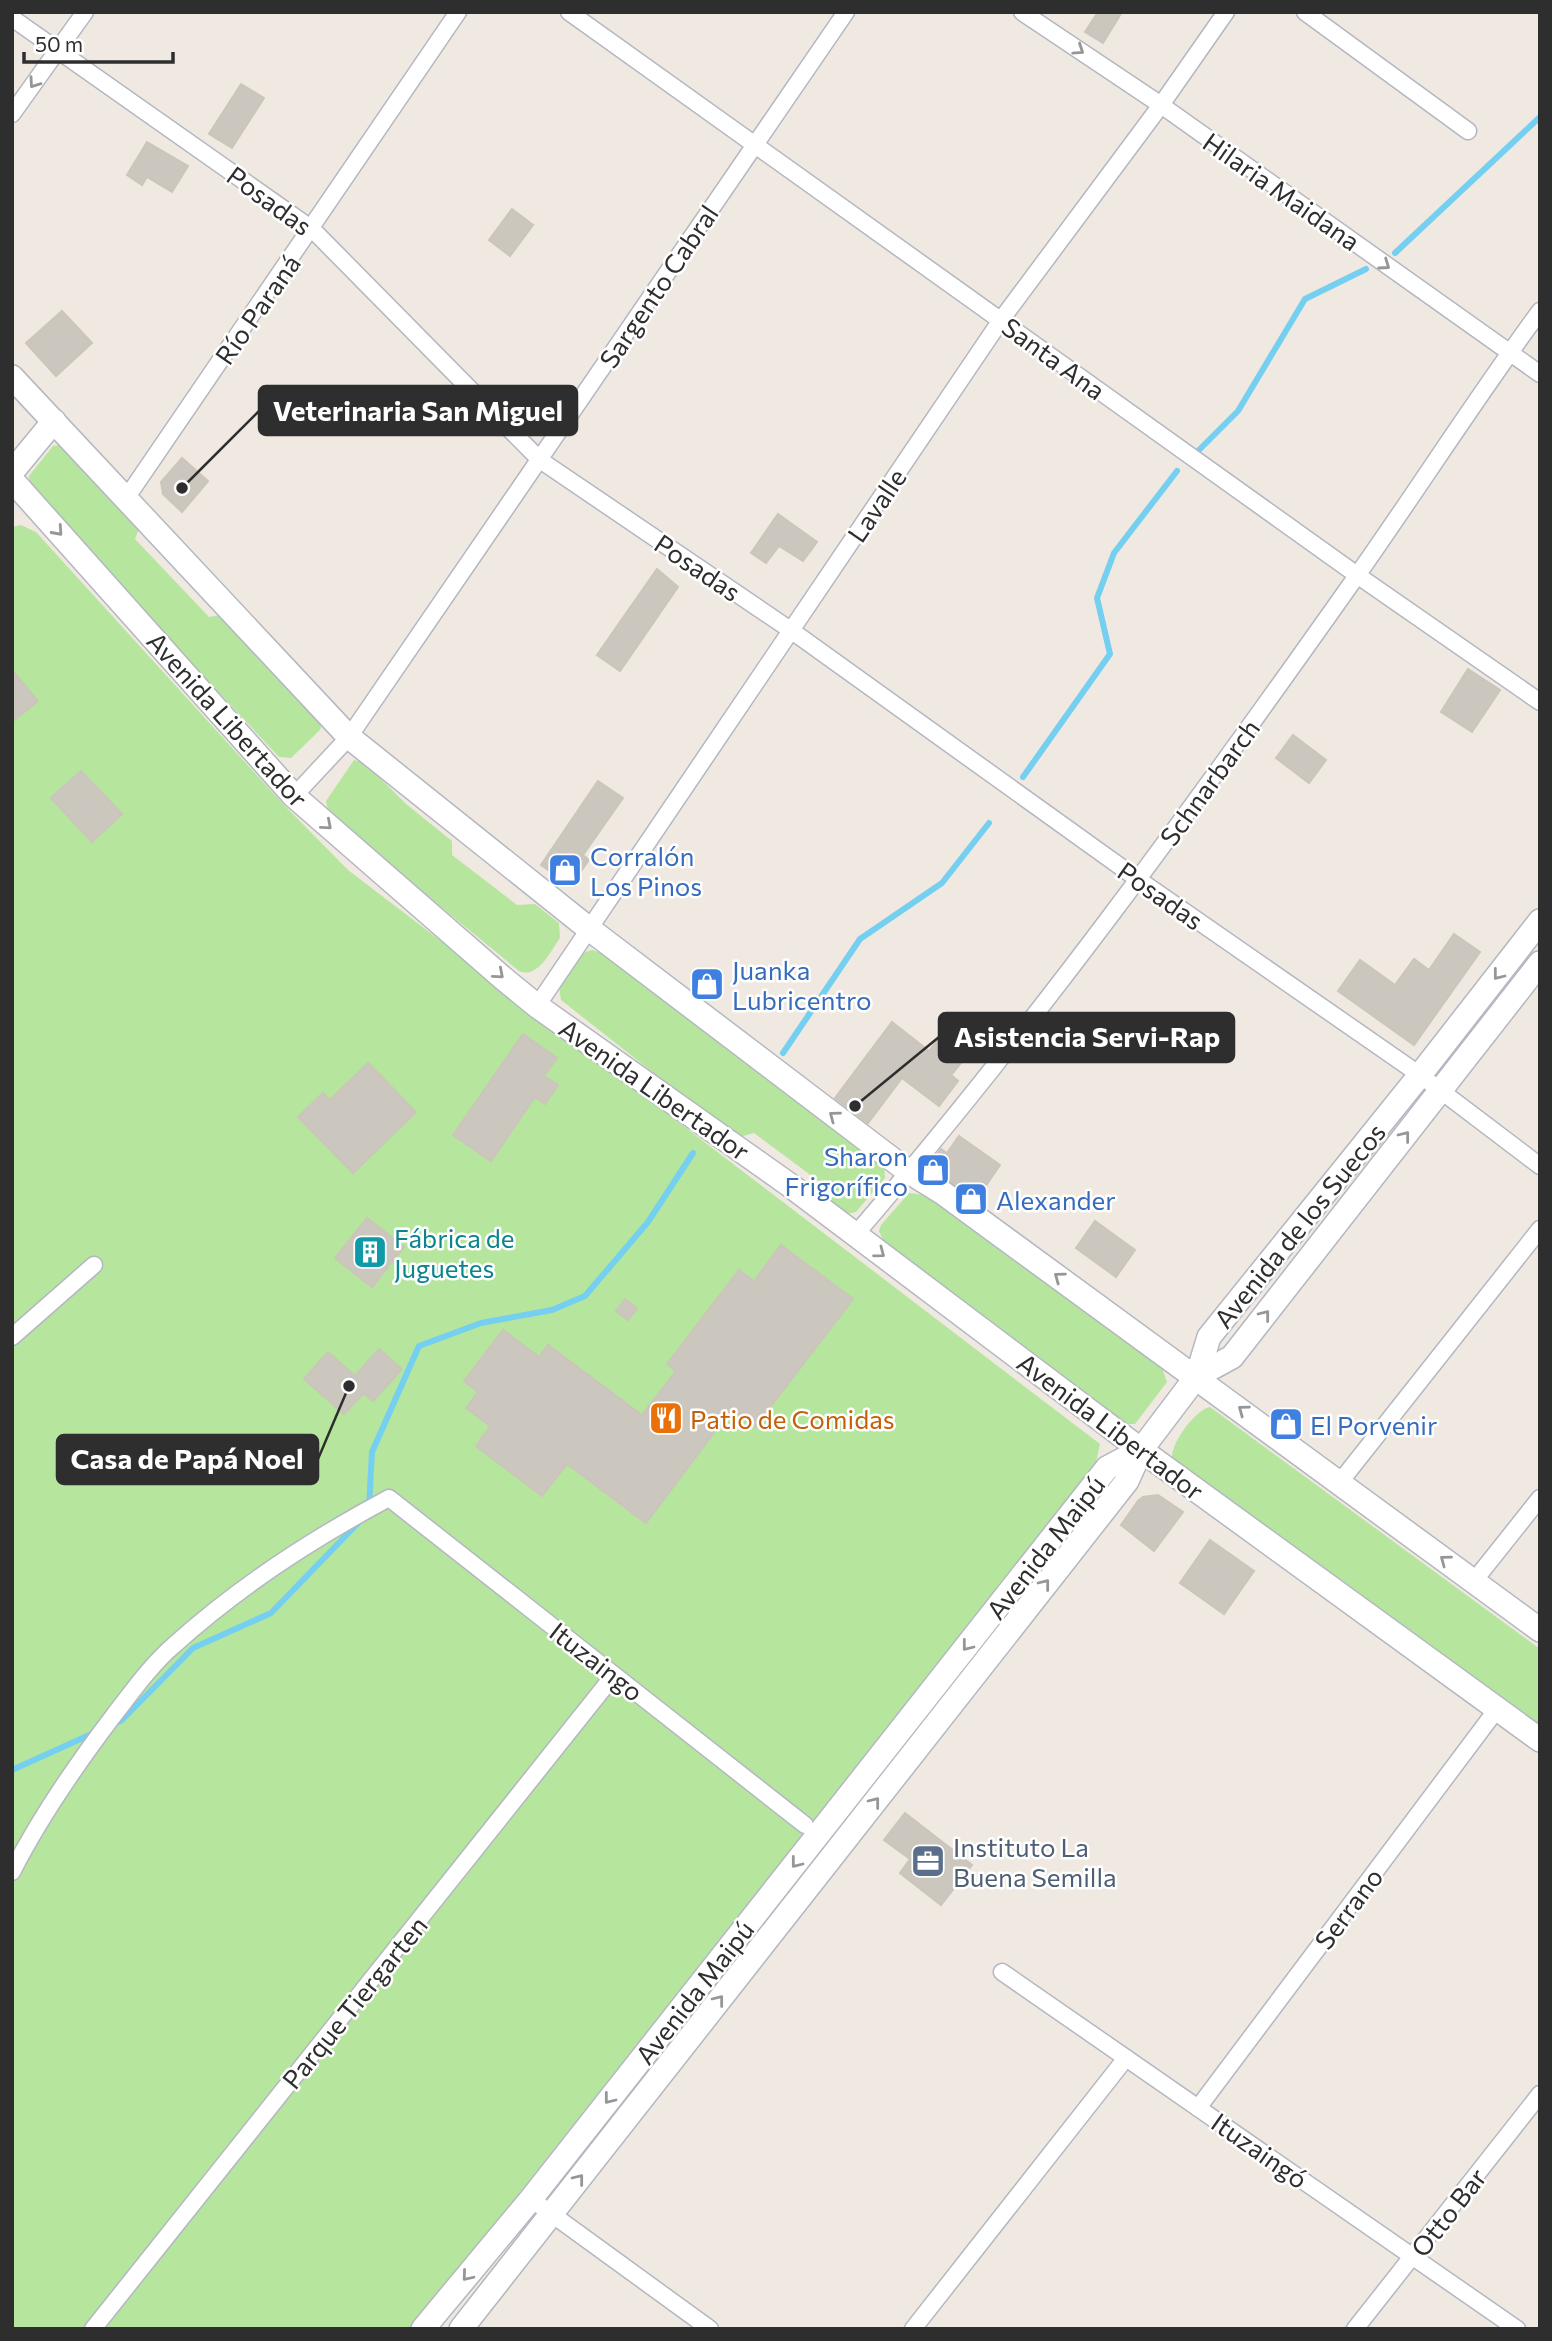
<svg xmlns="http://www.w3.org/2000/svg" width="1552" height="2341" viewBox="0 0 1552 2341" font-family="Commissioner,sans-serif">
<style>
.green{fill:#b6e59e}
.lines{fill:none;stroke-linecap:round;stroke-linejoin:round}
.stream{stroke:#75cff0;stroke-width:6}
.building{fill:#cbc7bf;stroke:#cbc5ba;stroke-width:2}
.street-casing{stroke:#b4b7c1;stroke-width:19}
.secondary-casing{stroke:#b4b7c1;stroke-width:26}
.street{stroke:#fff;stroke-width:16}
.secondary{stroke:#fff;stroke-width:23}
.oneway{stroke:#969696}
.labels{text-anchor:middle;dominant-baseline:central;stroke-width:5;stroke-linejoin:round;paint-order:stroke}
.street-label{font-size:26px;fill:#2e2e2e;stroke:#fff}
.shop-label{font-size:26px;fill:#366cbe;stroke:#fff;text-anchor:start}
.culture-label{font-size:26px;fill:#0d838f;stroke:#fff;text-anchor:start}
.food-label{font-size:26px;fill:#c56008;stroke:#fff;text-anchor:start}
.service-label{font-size:26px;fill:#4e5e75;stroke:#fff;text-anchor:start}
.leader{fill:none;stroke:#2e2e2e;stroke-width:2.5}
.callout-dot{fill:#2e2e2e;stroke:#fff;stroke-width:2.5}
.callout{fill:#2e2e2e;stroke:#2e2e2e;stroke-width:2.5}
.callout-label{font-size:28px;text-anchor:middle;font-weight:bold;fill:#fff}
</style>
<rect width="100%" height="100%" fill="#efe9e1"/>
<g class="green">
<path d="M59 445 65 447 139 529 135 539 209 617 221 615 322 724 320 730 291 758 279 757 30 490 29 476 53 446Z"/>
<path d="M21 525 36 532 284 805 348 870 1100 1444 1096 1462 412 2329H12V527Z"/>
<path d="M354 760 365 763 406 804 452 841V855L517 905 535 904 559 923 560 938C550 952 538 979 519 971L329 815 326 801Z"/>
<path d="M592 950 601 953 884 1164 885 1178 856 1212 846 1214 832 1204V1191L754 1133 736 1138 561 1000 559 987 582 953Z"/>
<path d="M909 1193 926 1195 1162 1368 1167 1382 1135 1424H1123L885 1244 879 1231 881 1225Z"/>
<path d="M1210 1407 1540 1649V1729L1172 1459C1170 1444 1195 1410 1210 1407Z"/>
</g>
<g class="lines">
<g class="stream">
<path d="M1395 253 1540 117"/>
<path d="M1198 451 1238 411 1305 299 1366 269"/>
<path d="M1023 777 1110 654 1097 598 1114 553 1177 471"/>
<path d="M783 1053 860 939 942 883 989 823"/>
<path d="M369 1507 372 1452 419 1346 481 1323 552 1310 585 1296 648 1222 693 1153"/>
<path d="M112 1724 121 1721 193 1648 271 1613 360 1521"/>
<path d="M12 1770 96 1732"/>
</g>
</g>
<g class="building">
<path d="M1098 12H1122L1103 43 1085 32Z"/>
<path d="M241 84 264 98 232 148 209 134Z"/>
<path d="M147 142 188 166 172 192 147 177 142 185 127 175Z"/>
<path d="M512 209 533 225 510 256 489 240Z"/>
<path d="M62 311 92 343 56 376 26 343Z"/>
<path d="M182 458 208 481 182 512 163 494 161 482Z"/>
<path d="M778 514 817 542 803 561 779 546 766 563 751 553Z"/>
<path d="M657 569 678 587 620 671 597 655Z"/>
<path d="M1468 669 1500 690 1472 732 1441 712Z"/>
<path d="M12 670 38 701 12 722Z"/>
<path d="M1293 735 1326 760 1309 783 1276 758Z"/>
<path d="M81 771 122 814 92 842 51 798Z"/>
<path d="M598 781 623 798 583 855 589 860 579 874 561 879 541 865Z"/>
<path d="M1454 934 1480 952 1414 1045 1338 991 1360 960 1395 985 1414 959 1429 970Z"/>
<path d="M892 1022 929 1051 940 1037 966 1057 951 1075 958 1081 939 1106 902 1078 868 1123 835 1098Z"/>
<path d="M523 1034 557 1058 544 1076 558 1085 545 1104 535 1097 491 1161 453 1135Z"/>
<path d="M368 1063 416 1112 353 1173 298 1117 323 1093 330 1100Z"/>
<path d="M959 1136 1000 1165 976 1200 928 1167 941 1149 947 1153Z"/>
<path d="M367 1218 404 1247 372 1287 335 1258Z"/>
<path d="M1095 1221 1135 1250 1116 1277 1076 1248Z"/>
<path d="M781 1245 853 1299 755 1427 732 1409 646 1523 567 1464 542 1496 476 1446 490 1426 466 1408 478 1392 464 1381 503 1330 539 1357 548 1345 642 1415 676 1371 667 1364 739 1270 754 1281Z"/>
<path d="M625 1299 637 1308 628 1320 616 1311Z"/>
<path d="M379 1349 402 1369 373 1401 364 1393 344 1414 304 1379 328 1352 355 1376Z"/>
<path d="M1158 1495 1183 1512 1154 1551 1121 1525 1138 1501 1143 1497Z"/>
<path d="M1210 1540 1254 1571 1224 1614 1180 1583Z"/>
<path d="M905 1813 972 1865 941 1905 900 1873 910 1859 884 1840Z"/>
</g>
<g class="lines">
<g class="street-casing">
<g id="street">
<path d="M569 12 1357 575 1540 702"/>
<path d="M1022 12 1161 105 1540 374"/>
<path d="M1305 12 1468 131"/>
<path d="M12 18 312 229 540 460 792 631 1139 880 1420 1075 1540 1166"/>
<path d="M12 114 85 12"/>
<path d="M125 500 458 12"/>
<path d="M294 796 349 737 846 12"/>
<path d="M537 1006 1001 320 1161 105 1226 12"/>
<path d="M855 1235C1035 1026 1197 802 1356 577 1418 489 1476 398 1540 311"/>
<path d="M12 1337 94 1265"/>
<path d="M1340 1482 1540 1229"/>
<path d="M1474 1581 1540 1498"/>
<path d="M12 1872C41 1815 76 1765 114 1715 132 1692 151 1665 173 1646 238 1587 312 1539 389 1498L805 1825"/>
<path d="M1002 1972 1517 2329"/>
<path d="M1198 2108 1497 1709"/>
<path d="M531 2199 710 2329"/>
<path d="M93 2329 614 1675"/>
<path d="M913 2329 1126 2058"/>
<path d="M1355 2329 1540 2094"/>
</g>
</g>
<g class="secondary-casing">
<g id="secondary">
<path d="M12 377 349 737 588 928 909 1172 943 1193 1540 1630"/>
<path d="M12 472 54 421"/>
<path d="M12 480 294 796 504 979 537 1006 791 1186 1141 1450 1540 1740"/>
<path d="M1197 1376 1232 1357 1540 963"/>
<path d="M423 2329 531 2199 1107 1468 1141 1450"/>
<path d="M461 2329 1127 1481 1141 1450 1197 1376 1209 1337 1420 1075 1540 921"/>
</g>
</g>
<use href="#street" class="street"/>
<use href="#secondary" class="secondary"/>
</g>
<defs><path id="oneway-chevron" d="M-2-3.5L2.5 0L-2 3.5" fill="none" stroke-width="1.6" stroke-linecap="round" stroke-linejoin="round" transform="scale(1.75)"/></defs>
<g class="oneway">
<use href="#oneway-chevron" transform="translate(1079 50) rotate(34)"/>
<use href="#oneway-chevron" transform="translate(34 83) rotate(125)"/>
<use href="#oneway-chevron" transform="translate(1385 265) rotate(35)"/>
<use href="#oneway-chevron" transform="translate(58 531) rotate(48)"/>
<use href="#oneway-chevron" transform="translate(327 825) rotate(41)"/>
<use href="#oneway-chevron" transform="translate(499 974) rotate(41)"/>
<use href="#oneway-chevron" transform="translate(1498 975) rotate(128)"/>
<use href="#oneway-chevron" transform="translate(834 1116) rotate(-143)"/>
<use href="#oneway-chevron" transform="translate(1405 1136) rotate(-52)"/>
<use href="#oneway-chevron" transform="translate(880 1253) rotate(37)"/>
<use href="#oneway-chevron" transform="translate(1059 1277) rotate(-144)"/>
<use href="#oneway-chevron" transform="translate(1265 1315) rotate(-52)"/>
<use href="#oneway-chevron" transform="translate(1243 1410) rotate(-144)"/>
<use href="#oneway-chevron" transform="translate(1445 1560) rotate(-143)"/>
<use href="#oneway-chevron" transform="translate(1045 1584) rotate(-52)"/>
<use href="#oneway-chevron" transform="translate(967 1646) rotate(128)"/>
<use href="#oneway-chevron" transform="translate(875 1802) rotate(-52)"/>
<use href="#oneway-chevron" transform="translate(796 1863) rotate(128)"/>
<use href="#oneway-chevron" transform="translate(719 2000) rotate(-52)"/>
<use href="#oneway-chevron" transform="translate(609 2099) rotate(128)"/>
<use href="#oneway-chevron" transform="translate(579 2179) rotate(-52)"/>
<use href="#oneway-chevron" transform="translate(467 2276) rotate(130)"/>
</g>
<defs>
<g id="shop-square" transform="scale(1.75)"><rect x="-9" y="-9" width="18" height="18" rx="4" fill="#3f7fe0" stroke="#fff"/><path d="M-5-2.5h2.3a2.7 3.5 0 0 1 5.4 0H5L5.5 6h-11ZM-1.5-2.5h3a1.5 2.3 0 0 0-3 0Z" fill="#fff"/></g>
<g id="building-square" transform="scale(1.75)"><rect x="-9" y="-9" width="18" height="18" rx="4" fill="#0f9aa8" stroke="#fff"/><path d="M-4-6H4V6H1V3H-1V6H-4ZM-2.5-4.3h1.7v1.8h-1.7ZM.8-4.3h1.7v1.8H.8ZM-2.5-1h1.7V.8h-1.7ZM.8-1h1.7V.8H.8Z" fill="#fff"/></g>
<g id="restaurant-square" transform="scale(1.75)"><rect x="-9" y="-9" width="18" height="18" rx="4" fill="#e8710a" stroke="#fff"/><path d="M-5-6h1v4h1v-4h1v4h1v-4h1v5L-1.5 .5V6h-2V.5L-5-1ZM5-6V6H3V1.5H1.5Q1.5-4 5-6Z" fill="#fff"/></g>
<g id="office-square" transform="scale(1.75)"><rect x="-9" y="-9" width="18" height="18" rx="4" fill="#5c6f8a" stroke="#fff"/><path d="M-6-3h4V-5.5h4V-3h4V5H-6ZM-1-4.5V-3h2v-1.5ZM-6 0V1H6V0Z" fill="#fff"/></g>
</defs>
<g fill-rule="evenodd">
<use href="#shop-square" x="565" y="870"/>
<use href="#shop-square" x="707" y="984"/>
<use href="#shop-square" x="933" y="1170"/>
<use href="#shop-square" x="971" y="1199"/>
<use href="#building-square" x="370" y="1252"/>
<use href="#restaurant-square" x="666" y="1418"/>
<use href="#shop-square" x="1286" y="1424"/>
<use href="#office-square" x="928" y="1861"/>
</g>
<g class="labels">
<g class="street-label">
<text transform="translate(1282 191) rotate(35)">Hilaria Maidana</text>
<text transform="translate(270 200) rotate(36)">Posadas</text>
<text transform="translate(658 286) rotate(-56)">Sargento Cabral</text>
<text transform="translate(257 309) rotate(-55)">Río Paraná</text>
<text transform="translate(1054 358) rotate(36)">Santa Ana</text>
<text transform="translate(876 505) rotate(-56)">Lavalle</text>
<text transform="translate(698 567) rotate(34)">Posadas</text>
<text transform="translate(228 719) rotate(48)">Avenida Libertador</text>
<text transform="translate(1209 782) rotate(-54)">Schnarbarch</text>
<text transform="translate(1161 895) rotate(35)">Posadas</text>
<text transform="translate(655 1089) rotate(35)">Avenida Libertador</text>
<text transform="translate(1299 1225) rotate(-51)">Avenida de los Suecos</text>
<text transform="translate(1111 1426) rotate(37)">Avenida Libertador</text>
<text transform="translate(1045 1547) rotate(-52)">Avenida Maipú</text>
<text transform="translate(597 1661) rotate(38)">Ituzaingo</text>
<text transform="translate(1348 1908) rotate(-53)">Serrano</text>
<text transform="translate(694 1992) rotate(-52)">Avenida Maipú</text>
<text transform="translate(354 2002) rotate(-51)">Parque Tiergarten</text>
<text transform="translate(1260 2150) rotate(35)">Ituzaingó</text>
<text transform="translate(1448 2212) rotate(-52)">Otto Bar</text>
</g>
<g class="shop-label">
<text x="590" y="855">Corralón<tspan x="590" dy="30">Los Pinos</tspan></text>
<text x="732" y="969">Juanka<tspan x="732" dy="30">Lubricentro</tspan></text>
<text x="908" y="1155" text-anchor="end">Sharon<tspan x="908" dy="30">Frigorífico</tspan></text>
<text x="996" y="1199">Alexander</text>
<text x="1310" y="1424">El Porvenir</text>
</g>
<g class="culture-label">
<text x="394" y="1237">Fábrica de<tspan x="394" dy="30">Juguetes</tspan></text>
</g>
<g class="food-label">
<text x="690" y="1418">Patio de Comidas</text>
</g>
<g class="service-label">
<text x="953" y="1846">Instituto La<tspan x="953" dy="30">Buena Semilla</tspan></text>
</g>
</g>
<path class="leader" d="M182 488L259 411M855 1106L939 1037M349 1386L318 1459"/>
<g class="callout-dot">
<circle cx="182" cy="488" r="7"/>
<circle cx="855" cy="1106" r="7"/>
<circle cx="349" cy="1386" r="7"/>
</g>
<g class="callout">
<rect x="259" y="386" width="318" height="49" rx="7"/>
<rect x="939" y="1013" width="295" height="49" rx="7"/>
<rect x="57" y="1435" width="261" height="49" rx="7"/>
</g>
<g class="callout-label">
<text x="418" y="421">Veterinaria San Miguel</text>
<text x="1087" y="1047">Asistencia Servi-Rap</text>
<text x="187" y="1469">Casa de Papá Noel</text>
</g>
<rect width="1552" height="2341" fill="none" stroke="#2e2e2e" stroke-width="28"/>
<path d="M24 52v10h149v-10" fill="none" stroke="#2e2e2e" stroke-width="3.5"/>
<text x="35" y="52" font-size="21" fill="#2e2e2e" stroke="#ffffff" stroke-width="5" paint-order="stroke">50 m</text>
</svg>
